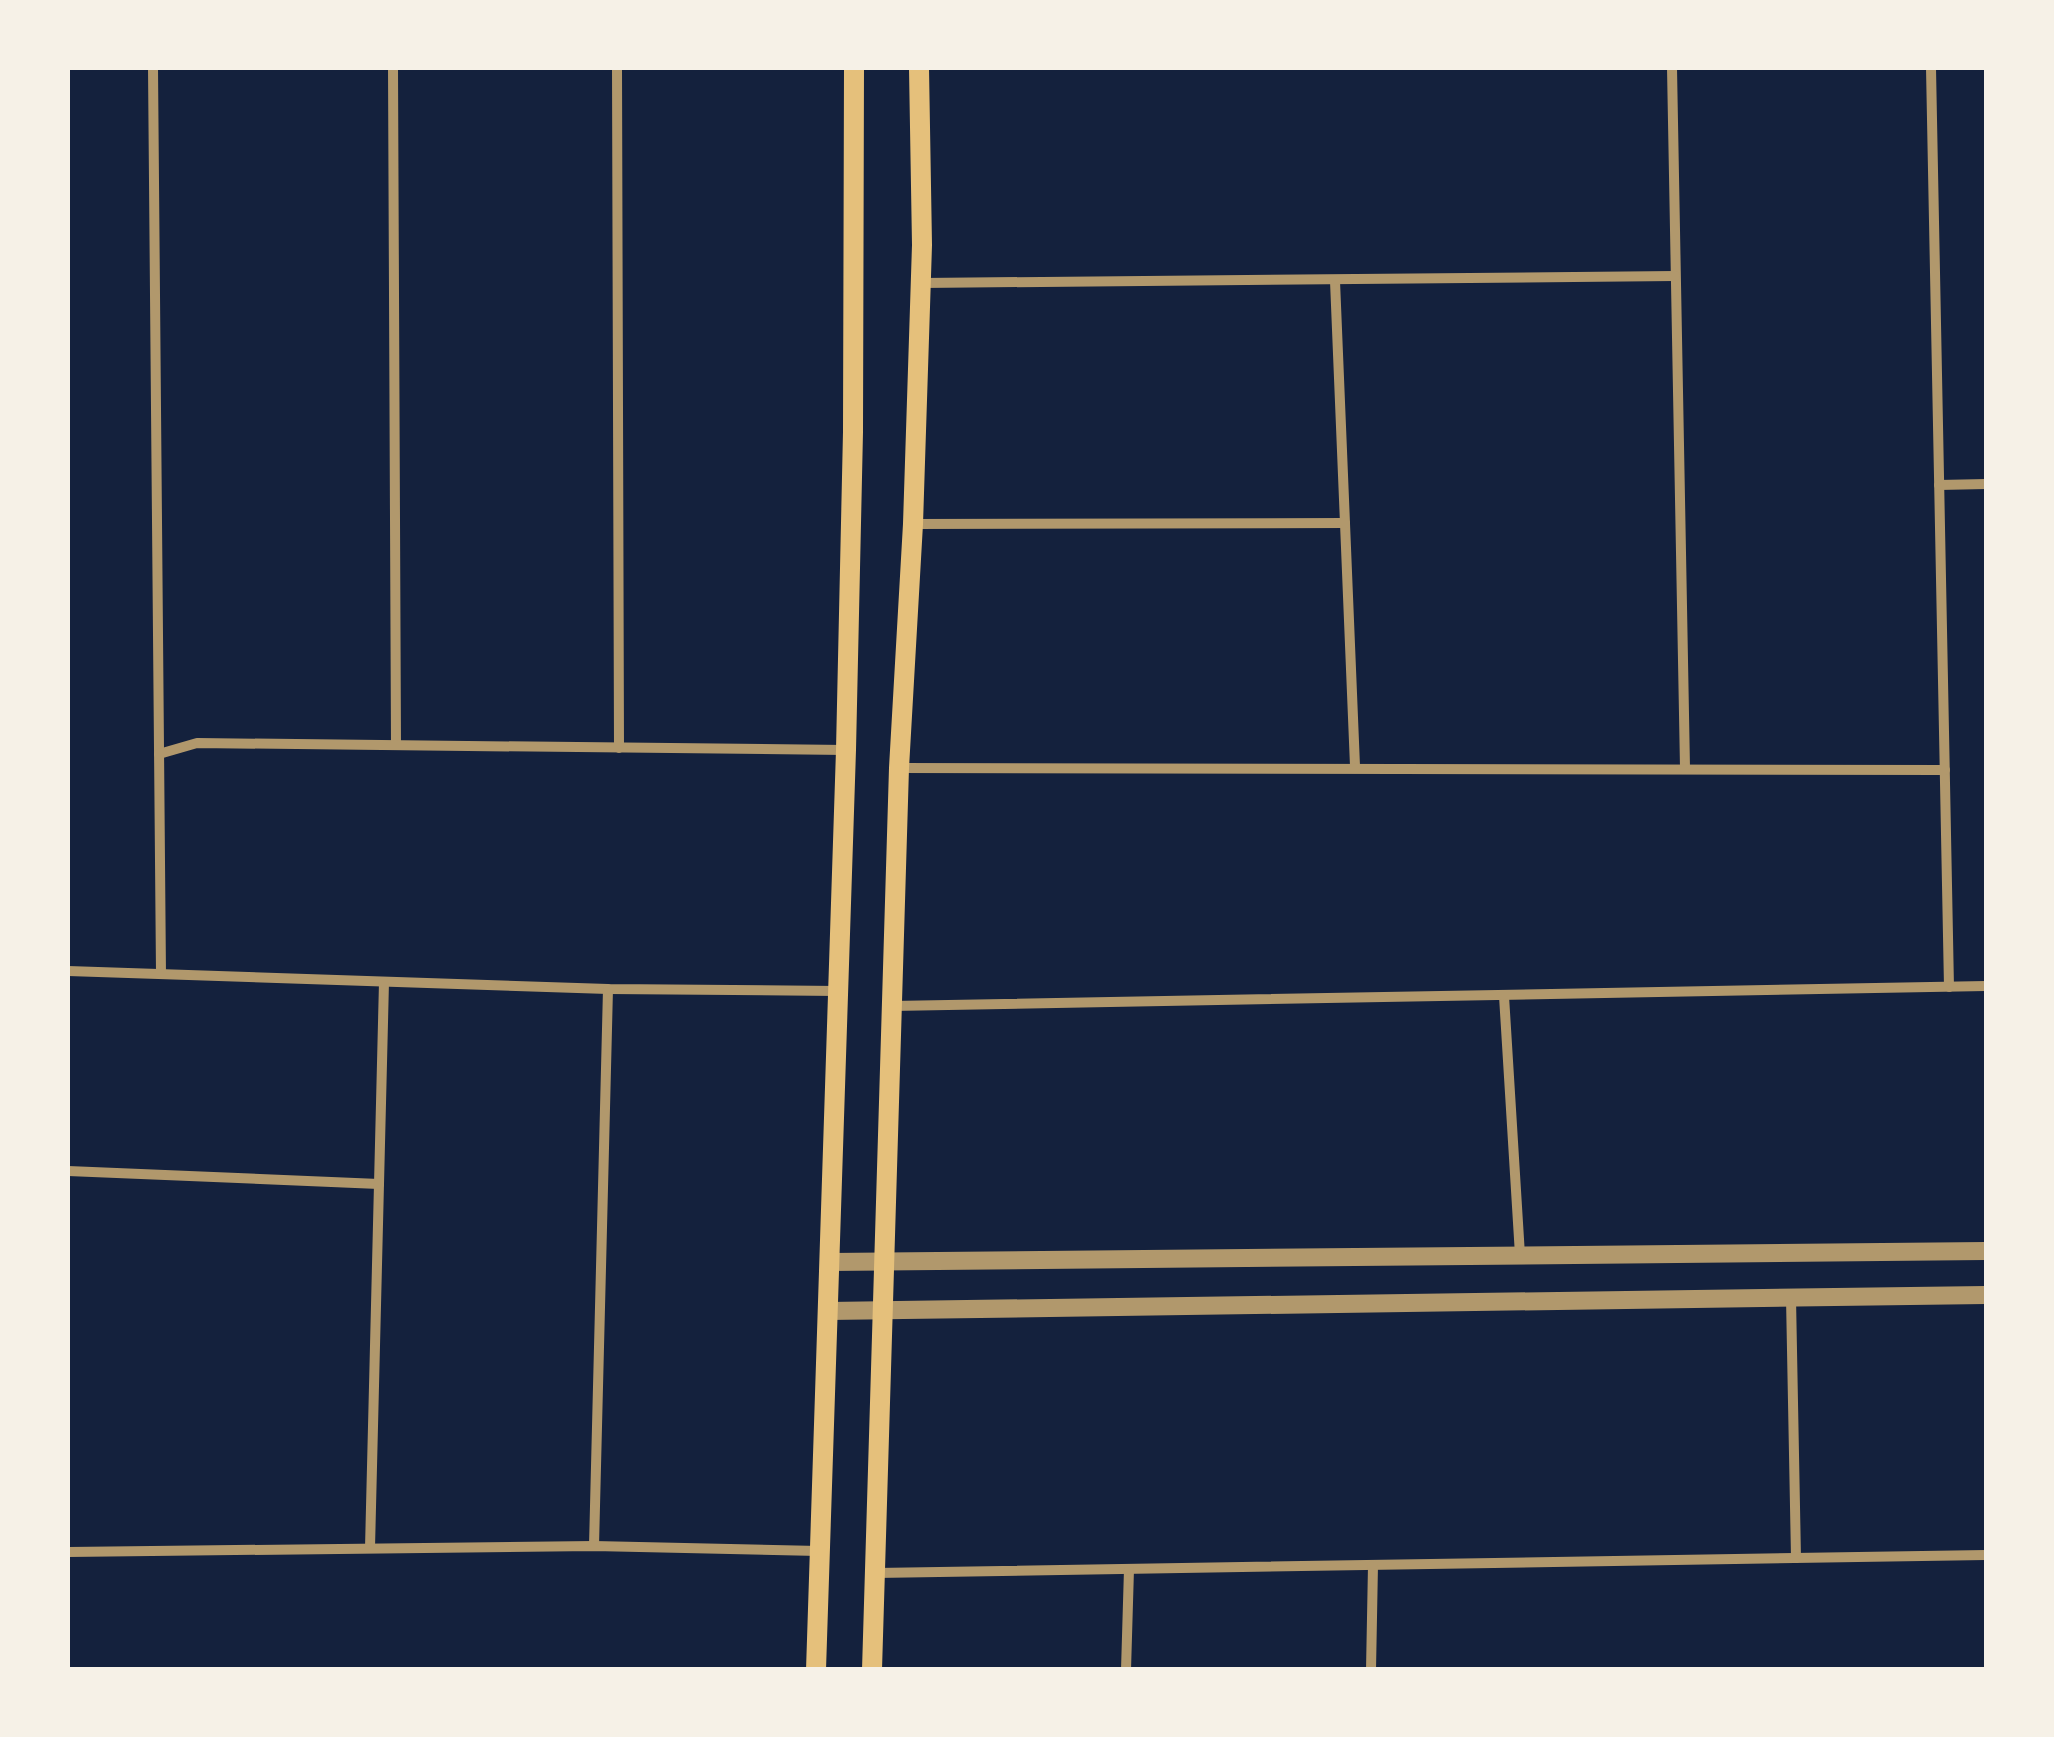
<svg xmlns="http://www.w3.org/2000/svg" width="2054" height="1737" viewBox="0 0 2054 1737" font-family="Signika,sans-serif">
<style>
.lines{fill:none;stroke-linecap:round;stroke-linejoin:round}
.minor{stroke:#b1986c;stroke-width:10}
.tertiary{stroke:#b1986c;stroke-width:18}
.secondary{stroke:#e5c07b;stroke-width:20}
</style>
<rect width="100%" height="100%" fill="#14213d"/>
<g class="lines">
<g class="minor">
<path d="M153 68 161 974"/>
<path d="M393 68 396 745"/>
<path d="M617 68 619 748"/>
<path d="M1672 68 1685 768"/>
<path d="M1931 68 1949 987"/>
<path d="M1335 281 1355 766"/>
<path d="M922 283 1675 276"/>
<path d="M1939 485 1986 484"/>
<path d="M913 524 1345 523"/>
<path d="M159 754 197 743 846 750"/>
<path d="M899 768 1945 770"/>
<path d="M68 971 608 989 838 991"/>
<path d="M1504 996 1520 1255"/>
<path d="M892 1006 1986 986"/>
<path d="M68 1171 379 1184"/>
<path d="M1791 1298 1796 1558"/>
<path d="M594 1546 608 989"/>
<path d="M370 1548 384 982"/>
<path d="M68 1552 594 1546 819 1551"/>
<path d="M876 1573 1986 1555"/>
<path d="M1126 1670 1129 1569"/>
<path d="M1371 1670 1373 1565"/>
</g>
<g class="tertiary">
<path d="M830 1262 1986 1251"/>
<path d="M828 1311 1986 1295"/>
</g>
<g class="secondary">
<path d="M816 1670 846 750 853 432 854 68"/>
<path d="M872 1670 899 768 913 524 922 245 919 68"/>
</g>
</g>
<rect width="2054" height="1737" fill="none" stroke="#f6f1e7" stroke-width="140"/>
</svg>
